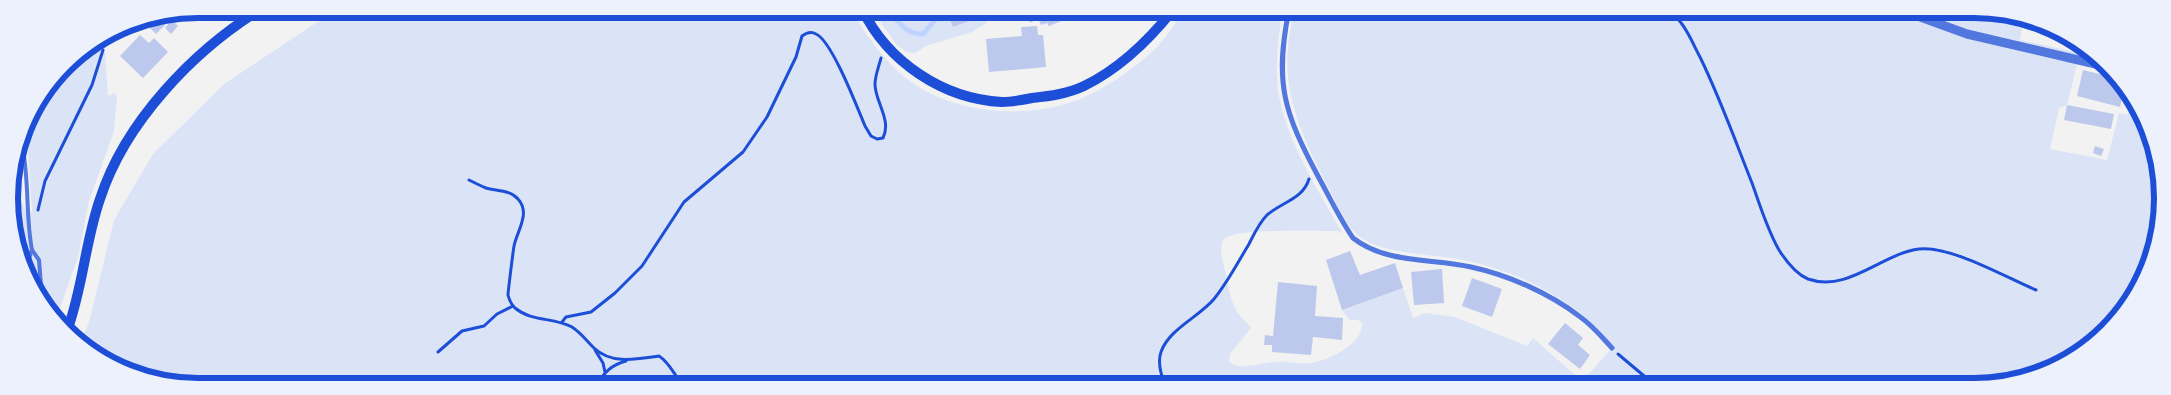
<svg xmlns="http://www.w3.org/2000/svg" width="2171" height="395" viewBox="0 0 2171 395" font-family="Manrope,sans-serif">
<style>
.green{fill:#dbe4f7}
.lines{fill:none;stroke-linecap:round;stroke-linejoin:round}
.stream{stroke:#bfd3fe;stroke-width:5}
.building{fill:#bdc9ec}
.path{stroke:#1d4ed8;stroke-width:3}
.service{stroke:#5277de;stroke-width:4}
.minor{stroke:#5277de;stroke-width:5}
.tertiary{stroke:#5277de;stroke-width:9}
.secondary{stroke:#1d4ed8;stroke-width:10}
.rim{fill:none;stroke:#1d4ed8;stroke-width:6}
</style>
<rect width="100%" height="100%" fill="#f2f2f2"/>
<g class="green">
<path d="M341 9H850C867 36 885 63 911 82 955 113 1021 119 1072 102 1101 92 1133 70 1155 49 1166 38 1175 22 1185 10H1283C1278 36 1275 64 1278 90 1285 139 1319 192 1343 234L1338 231C1320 231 1232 228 1224 239 1218 247 1223 261 1225 270 1228 284 1230 305 1241 317 1244 321 1248 323 1251 328L1230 354 1229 361C1239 372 1262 362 1277 362 1288 361 1300 365 1311 363 1329 360 1364 344 1362 323L1358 320H1350L1342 310 1403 288 1413 318 1425 313 1455 317 1527 346 1533 338 1582 381 1614 346C1575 298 1511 267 1451 258 1425 254 1385 253 1363 239 1347 229 1339 208 1331 193 1299 130 1274 82 1295 10H1998L2024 19 2020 40 2080 53 2067 105 2059 108 2050 149 2107 160 2119 113 2127 115 2132 101 2156 148 2161 222 2143 281 2107 331 2046 372 1986 386 173 385 103 361 80 342 89 323 114 220 153 154 224 84 316 23Z"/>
<path d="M871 9H957L949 18 953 27 983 16 987 15 989 19 985 24 972 32 926 46 915 53 906 52 896 44Z"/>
<path d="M104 38 108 96 114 93 117 96 114 131 89 201 78 257 55 322 19 258 9 185 19 149 22 173 21 202 26 211 32 212 28 151 23 132 28 114 64 64Z"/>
</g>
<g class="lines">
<path class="stream" d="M887 9C898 21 906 35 923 34L944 9"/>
</g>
<g class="building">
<path d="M971 9H981L983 16 953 27 949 18Z"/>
<path d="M1036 9 1089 10 1049 26 1047 23 1041 25 1034 10Z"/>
<path d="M171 14 174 16 156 34 145 23 149 18Z"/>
<path d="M1033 14 1036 19 1030 23 1027 17Z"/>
<path d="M172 20 178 26 171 34 165 28Z"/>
<path d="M1037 26 1038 35H1043L1046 67 989 72 986 39 1022 36 1021 27Z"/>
<path d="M140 35 149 43 154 38 168 52 143 78 120 56Z"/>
<path d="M2083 70 2120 79 2123 82 2125 86 2120 107 2077 96Z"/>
<path d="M2067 105 2114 114 2111 129 2064 120Z"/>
<path d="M2095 146 2104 149 2101 156 2093 153Z"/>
<path d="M1350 251 1360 275 1395 263 1403 288 1342 310 1326 260Z"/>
<path d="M1442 269 1444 303 1414 305 1411 272Z"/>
<path d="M1472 278 1502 289 1492 317 1462 306Z"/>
<path d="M1278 282 1317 286 1315 316 1343 318 1342 340 1313 337 1311 355 1272 352V345H1264L1265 335 1273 336Z"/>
<path d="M1565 323 1583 338 1578 345 1590 355 1580 369 1548 344Z"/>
</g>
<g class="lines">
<g class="path">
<path d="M1668 10C1684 21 1691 40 1700 57 1720 98 1735 140 1752 183 1760 205 1767 229 1779 250 1786 261 1796 274 1808 279 1848 293 1883 253 1919 249 1950 245 2007 278 2036 290"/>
<path d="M469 180C475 183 481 186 486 188 497 191 511 190 518 199 531 213 517 231 514 246 513 252 508 292 508 295 509 299 512 305 515 308 532 322 553 317 572 327 581 333 586 340 594 348 612 365 637 359 659 356 670 363 674 375 683 385"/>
<path d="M38 210 45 181 92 85 103 50"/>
<path d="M562 322 566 317 591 312 615 293 642 266 684 202 743 152 767 117 796 57 802 36C806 33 811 31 816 34 832 41 857 107 865 126L871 136 877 139 883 138C892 120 875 102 875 84 875 76 879 66 881 58"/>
<path d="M595 350 603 363 605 372"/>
<path d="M438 352 462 331 484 326 497 314 513 306"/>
<path d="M1618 354 1656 386"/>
<path d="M596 385C605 372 611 365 626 361"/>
<path d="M1165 385C1161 375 1157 363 1161 352 1169 329 1199 317 1214 299 1228 282 1238 262 1249 244 1254 234 1259 223 1267 215 1282 202 1303 199 1309 179"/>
</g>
<g class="service">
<path d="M242 9 247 18"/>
<path d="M21 140C30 176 25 214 32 250"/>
<path d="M32 250 39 260 42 298"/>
<path d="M25 269 32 250"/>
</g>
<path class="minor" d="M1289 10C1274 83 1284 113 1319 178 1330 198 1340 219 1353 238 1386 264 1432 258 1471 267 1508 275 1549 293 1579 316 1592 325 1602 337 1612 348"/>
<path class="tertiary" d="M1901 10 1967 34 2104 66"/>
<g class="secondary">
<path d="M862 9C888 62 943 99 1002 102 1012 102 1022 100 1032 98 1050 96 1067 94 1084 86 1119 69 1149 40 1173 10"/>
<path d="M67 331C83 288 85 242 100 199 125 122 193 51 261 9"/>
</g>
</g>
<path d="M0 0H2171V395H0ZM198 18H1974A180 180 0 0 1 2154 198V198A180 180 0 0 1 1974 378H198A180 180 0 0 1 18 198V198A180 180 0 0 1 198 18Z" fill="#edf1fc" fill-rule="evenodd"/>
<path class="rim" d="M198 18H1974A180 180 0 0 1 2154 198V198A180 180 0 0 1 1974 378H198A180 180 0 0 1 18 198V198A180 180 0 0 1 198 18Z"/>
</svg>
